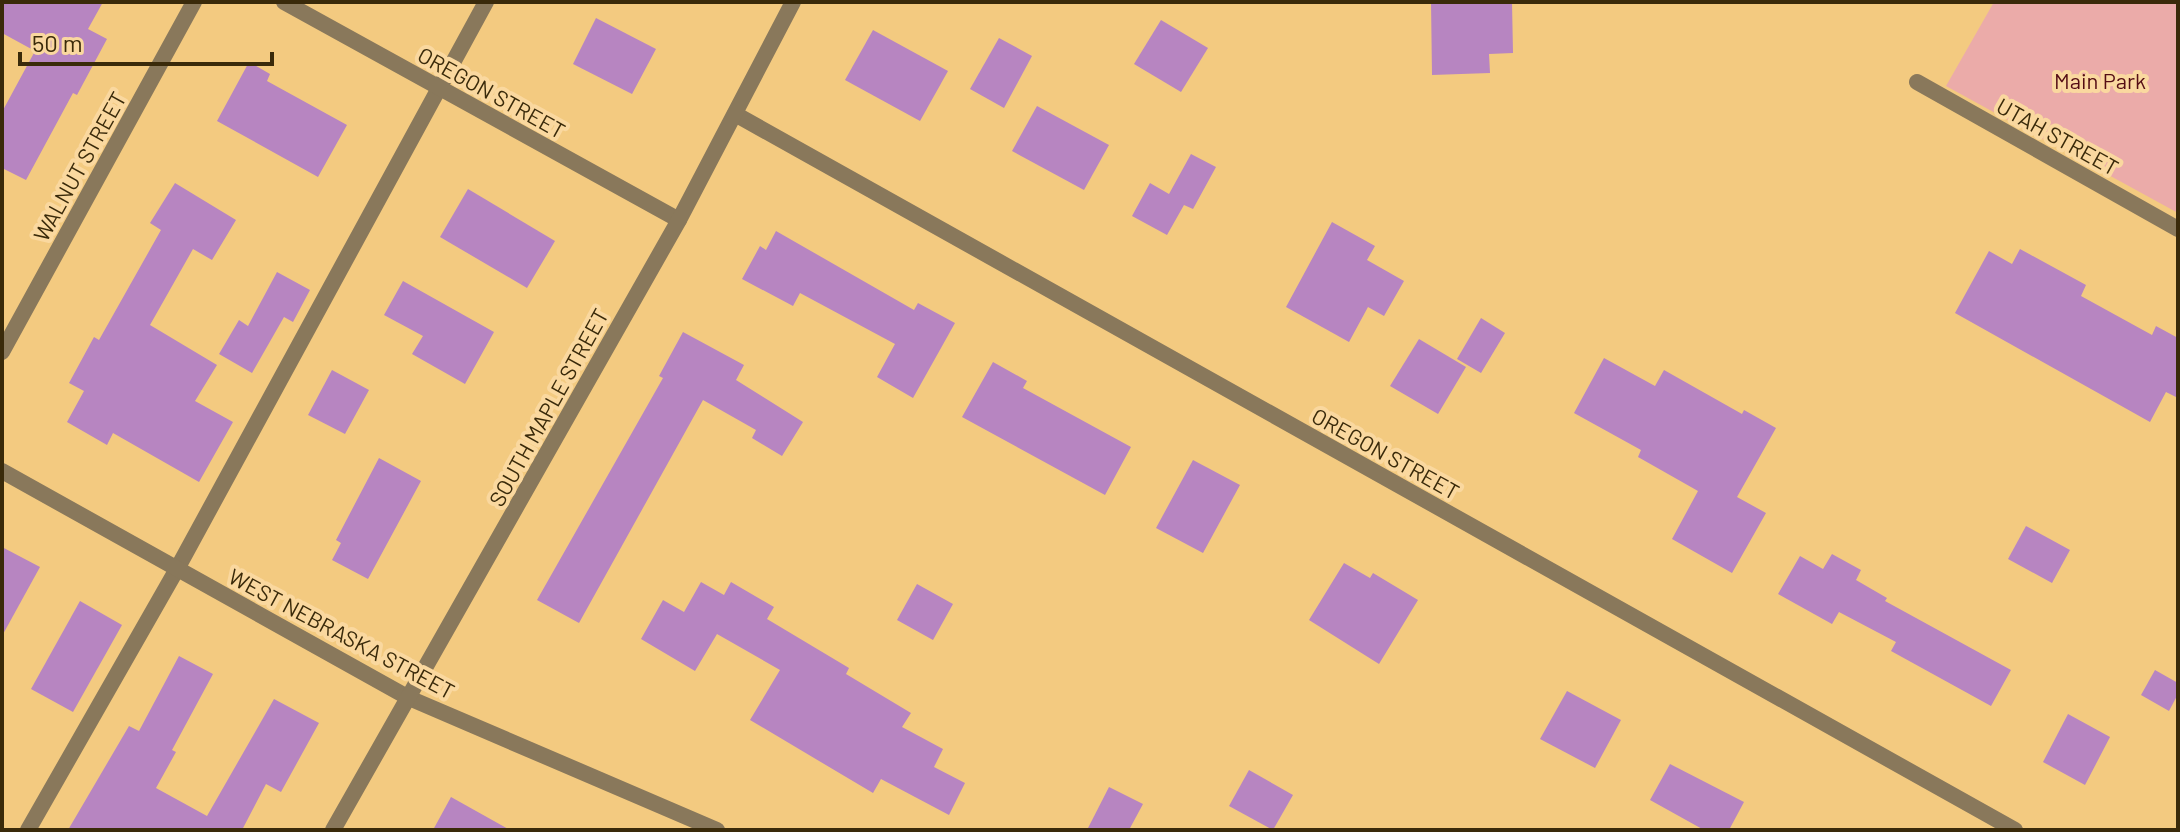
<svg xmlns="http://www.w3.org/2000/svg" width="2180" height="832" viewBox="0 0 2180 832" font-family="Barlow,sans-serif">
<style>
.green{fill:#ebaba9}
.building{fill:#b785c1}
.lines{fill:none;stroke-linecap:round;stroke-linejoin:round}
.lane{stroke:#89785b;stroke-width:16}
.street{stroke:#89785b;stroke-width:16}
.labels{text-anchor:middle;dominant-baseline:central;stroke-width:8;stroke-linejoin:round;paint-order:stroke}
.park-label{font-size:22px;fill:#540d14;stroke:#fad89f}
.street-label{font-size:22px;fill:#3a2a0a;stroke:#fad89f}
</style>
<rect width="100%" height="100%" fill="#f3ca80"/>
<path class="green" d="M1994 2H2178V213L1946 86Z"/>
<g class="building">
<path d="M2 2H103L88 29 107 39 77 95 73 93 26 180 2 168V112L35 51 2 33Z"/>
<path d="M1431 2H1512L1513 53 1489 54 1490 73 1432 75Z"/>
<path d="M596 18 656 49 632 94 573 64Z"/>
<path d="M1161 20 1208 48 1181 92 1134 64Z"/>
<path d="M873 30 948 71 920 121 845 80Z"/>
<path d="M999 38 1032 56 1004 108 970 89Z"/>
<path d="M249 62 270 74 267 81 347 125 318 177 217 121Z"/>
<path d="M1037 106 1109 145 1084 190 1012 151Z"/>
<path d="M1191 154 1216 167 1193 209 1184 205 1167 235 1132 216 1150 183 1169 194Z"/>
<path d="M175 183 236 220 212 260 193 249 150 325 217 365 195 401 233 422 199 482 113 433 107 445 67 422 84 391 69 383 94 337 99 340 161 230 150 223Z"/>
<path d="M468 189 555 241 527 288 440 237Z"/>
<path d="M1332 222 1375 246 1367 260 1404 281 1384 316 1368 307 1349 342 1286 307Z"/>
<path d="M776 231 914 310 918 303 955 323 913 398 877 377 895 344 800 293 793 306 742 279 760 246 766 250Z"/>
<path d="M2020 249 2086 285 2081 296 2152 335 2156 326 2178 338V398L2166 392 2150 422 1955 313 1989 251 2012 264Z"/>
<path d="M277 272 310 290 293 322 284 317 252 373 219 354 239 320 248 326Z"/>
<path d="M403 281 494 332 465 384 412 354 423 336 384 315Z"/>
<path d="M1481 318 1505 333 1481 373 1457 359Z"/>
<path d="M683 332 744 365 736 380 803 422 782 456 752 438 756 430 703 400 579 623 537 600 663 378 659 376Z"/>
<path d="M1419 339 1466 367 1438 414 1390 386Z"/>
<path d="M1604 358 1655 386 1664 370 1742 414 1744 410 1776 428 1737 497 1766 513 1732 573 1672 539 1698 491 1638 457 1641 450 1574 413Z"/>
<path d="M993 362 1027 381 1023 388 1131 447 1105 495 962 417Z"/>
<path d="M332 370 369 390 345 434 308 415Z"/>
<path d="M379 458 421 481 368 579 332 560 341 543 336 540Z"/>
<path d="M1193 460 1240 485 1203 553 1156 528Z"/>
<path d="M2026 526 2070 550 2052 583 2008 559Z"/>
<path d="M2 547 40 567 2 636Z"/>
<path d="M1832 554 1861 570 1856 580 1887 598 1885 601 2011 670 1991 706 1891 651 1896 642 1839 612 1832 624 1778 594 1800 556 1823 569Z"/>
<path d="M1344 563 1370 578 1373 573 1418 600 1379 664 1309 620Z"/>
<path d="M701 582 724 595 731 582 774 607 767 619 849 668 846 674 911 713 902 727 943 749 934 767 965 783 949 815 881 779 873 793 750 720 780 670 717 634 695 671 641 639 663 600 684 612Z"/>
<path d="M917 584 953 604 933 640 897 620Z"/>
<path d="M80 601 122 625 73 712 31 689Z"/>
<path d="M179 656 213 674 172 750 176 752 156 788 207 816 274 699 319 723 281 792 266 784 242 830H68L129 726 139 731Z"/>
<path d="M2155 670 2178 683V694L2169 711 2141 695Z"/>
<path d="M1567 691 1621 720 1595 768 1540 739Z"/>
<path d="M2068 714 2110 737 2085 785 2043 762Z"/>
<path d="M1670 764 1744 802 1729 830H1704L1650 800Z"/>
<path d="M1249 770 1293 795 1273 830 1229 806Z"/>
<path d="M1109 787 1143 804 1129 830H1087Z"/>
<path d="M451 797 510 830H433Z"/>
</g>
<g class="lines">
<path class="lane" d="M28 830 177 569 486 2"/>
<g class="street">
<path d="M284 2 679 220"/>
<path d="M1917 82 2178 229"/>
<path d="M735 114 2015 830"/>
<path d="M2 352 194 2"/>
<path d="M2 471 409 698 717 830"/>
<path d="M333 830 679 220 793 2"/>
</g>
</g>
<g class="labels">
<g class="park-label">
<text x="2100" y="80">Main Park</text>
</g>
<g class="street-label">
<text transform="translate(492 92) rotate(29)">OREGON STREET</text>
<text transform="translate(2058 136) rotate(29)">UTAH STREET</text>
<text transform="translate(79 166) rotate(-61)">WALNUT STREET</text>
<text transform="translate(548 407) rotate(-61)">SOUTH MAPLE STREET</text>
<text transform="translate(1386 453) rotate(29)">OREGON STREET</text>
<text transform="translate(342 633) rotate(28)">WEST NEBRASKA STREET</text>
</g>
</g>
<rect width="2180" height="832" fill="none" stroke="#3a2a0a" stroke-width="8"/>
<path d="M20 52v12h252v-12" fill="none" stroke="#3a2a0a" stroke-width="4"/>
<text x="32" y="52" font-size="24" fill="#3a2a0a" stroke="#fad89f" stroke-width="6" paint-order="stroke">50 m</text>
</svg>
